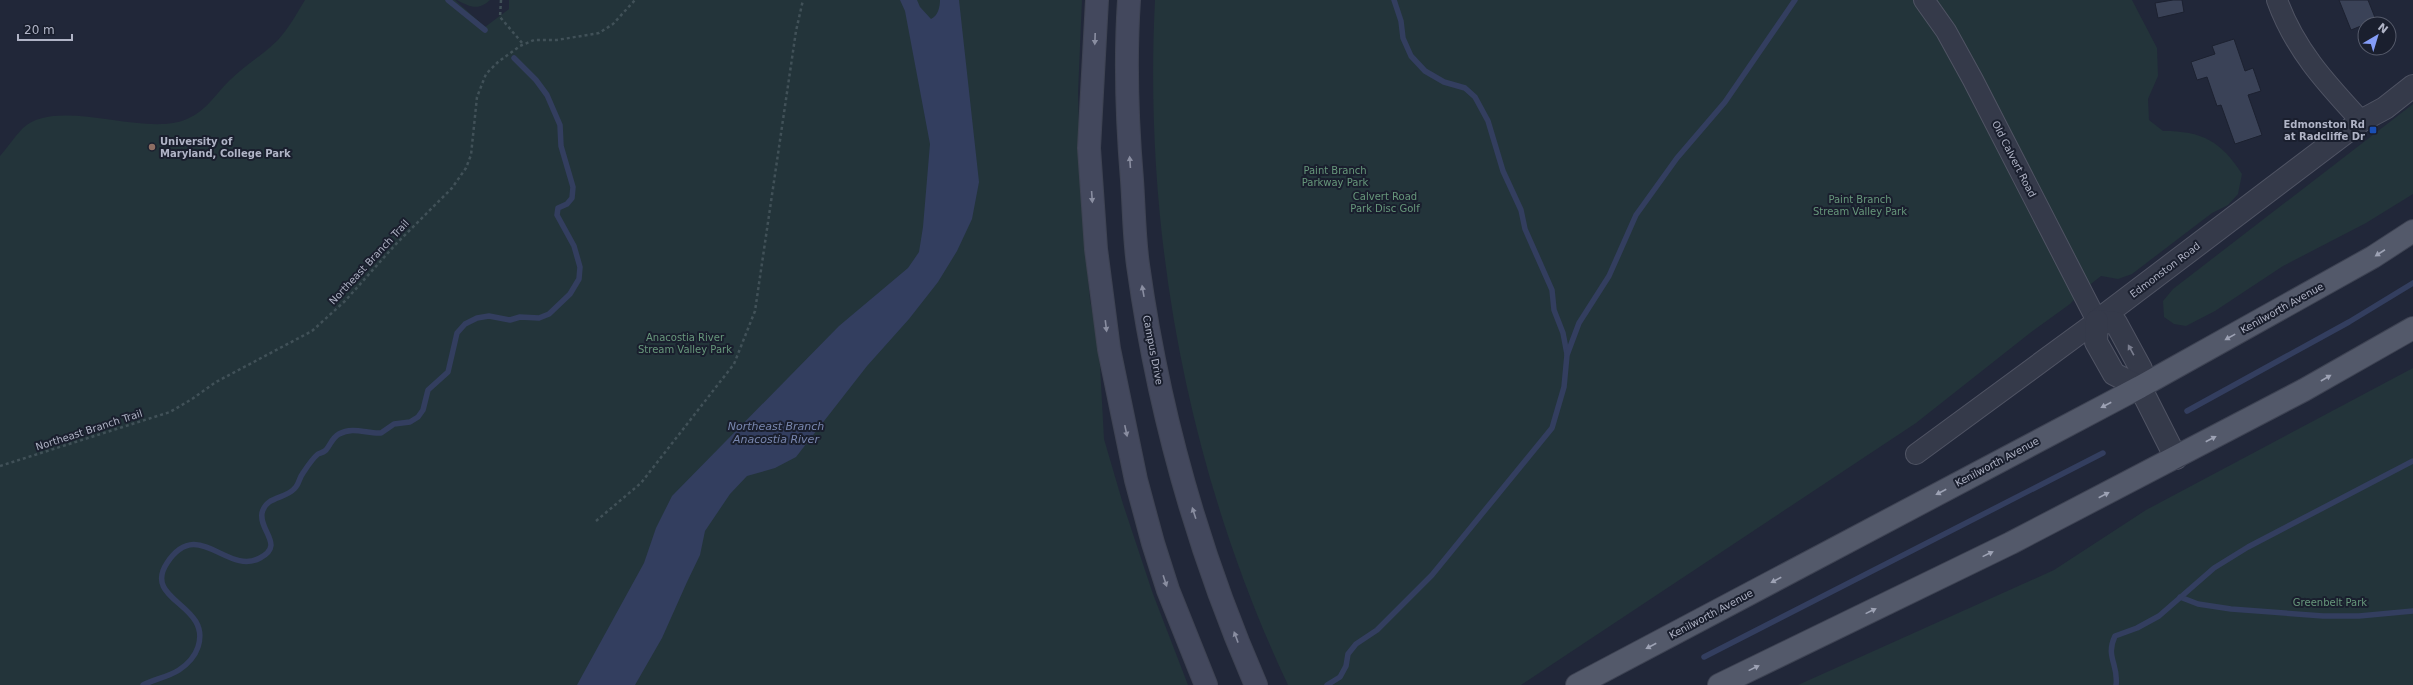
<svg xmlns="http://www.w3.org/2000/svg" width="2413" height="685" viewBox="0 0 2413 685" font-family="'DejaVu Sans',sans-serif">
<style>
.green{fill:#23343a}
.water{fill:#333e5f}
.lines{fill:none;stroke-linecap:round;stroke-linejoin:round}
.stream{stroke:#333e5f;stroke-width:5.5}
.building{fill:#3a4257;stroke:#1c2130}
.minor-casing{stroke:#505464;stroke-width:22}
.tertiary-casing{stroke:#505464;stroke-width:24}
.secondary-casing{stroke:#3e4353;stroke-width:24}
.primary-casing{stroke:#3e4353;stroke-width:24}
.path{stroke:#415158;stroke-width:2.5;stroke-dasharray:3 3;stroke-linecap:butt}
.minor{stroke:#353a4a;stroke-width:20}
.tertiary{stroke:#353a4a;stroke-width:22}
.secondary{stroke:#43485d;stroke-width:22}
.primary{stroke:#53596a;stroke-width:22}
.oneway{fill:#8a8ea1}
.oneway2{fill:#9da2b4}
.oneway3{fill:#797d8e}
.transit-dot{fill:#1a4fb4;stroke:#1a1f2e;stroke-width:1.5}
.education-dot{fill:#8d6e63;stroke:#1a1f2e;stroke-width:1.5}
.labels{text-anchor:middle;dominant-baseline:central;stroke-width:4;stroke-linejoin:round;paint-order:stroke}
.poi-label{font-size:10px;font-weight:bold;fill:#b0b4c6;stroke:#1a1f2e;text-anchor:end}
.street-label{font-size:10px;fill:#b0b4c6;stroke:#1a1f2e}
.park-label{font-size:10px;fill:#67977b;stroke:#1a1f2e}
.water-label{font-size:11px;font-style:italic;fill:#7886ae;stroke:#1a1f2e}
</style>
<rect width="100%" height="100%" fill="#212739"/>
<g class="green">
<path d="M305 0H455L485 27 509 9V0H1082L1078 93 1081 198 1090 300 1099 347 1104 439 1123 504 1153 594 1188 685H0V156C8 147 15 136 23 128 58 96 145 138 187 119 207 110 214 96 229 81 244 66 263 55 278 40 289 28 297 13 305 0Z"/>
<path d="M457 0H490C478 11 470 7 457 0Z"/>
<path d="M1155 0H2132L2157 48 2158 76 2148 99 2149 120 2163 131C2202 131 2221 141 2242 174L2238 194 2228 205 2212 213 2132 274 2118 279 2101 276 2082 291 2070 304 2030 333 1916 423 1521 685H1288C1188 473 1143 234 1155 0Z"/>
<path d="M2413 104V194L2366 223 2283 266 2215 311 2186 326 2174 324 2164 317 2163 301 2173 289Z"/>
<path d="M2413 368V685H1798L2054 570 2146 510Z"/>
</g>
<path class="water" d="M900 0H917L920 7 931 19C938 16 940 7 940 0H959L979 182 972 219 957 251 938 282 909 319 867 366 796 457 775 468 747 476 730 494 705 531 700 555 687 582 662 638 635 685H577L644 563 656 528 672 496 839 326 908 268 919 252 923 227 930 144 905 11Z"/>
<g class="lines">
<g class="stream">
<path d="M448 0 485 30"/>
<path d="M1394 0 1401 21 1403 38 1411 56 1425 71 1444 82 1465 88 1475 97 1488 121 1503 171 1521 210 1525 229 1552 290 1554 310 1563 333 1567 354"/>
<path d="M2187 411 2349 322 2413 283"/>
<path d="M2180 597 2198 604 2231 609 2323 616H2359L2413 611"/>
<path d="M1704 657 2103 453"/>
<path d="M143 685C155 679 168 677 179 670 188 664 195 656 198 647 212 604 142 601 167 563 198 516 227 576 260 558 285 545 259 531 262 513 266 496 285 499 294 489 299 485 299 478 303 473 307 467 312 459 318 454 321 453 324 452 326 450 331 444 332 438 339 434 353 426 367 434 381 433L394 424 410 422 418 417 423 410 428 390 448 372 457 333 465 324 477 318 489 316 510 320 520 317 539 318 549 314 570 294 579 279 580 267 574 246 557 215 558 208 567 204 572 198 573 187 561 146 560 125 547 95 536 80 514 58"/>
<path d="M1327 685 1340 677 1346 666 1348 654 1356 644 1377 630 1432 575 1552 428 1564 387 1567 355 1579 323 1609 276 1636 215 1677 158 1725 102 1795 0"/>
<path d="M2116 685C2119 665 2105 657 2115 636L2137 628 2159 616 2214 568 2248 547 2413 461"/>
</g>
</g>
<g class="building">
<path d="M2173 0H2182L2184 12 2158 18 2155 3Z"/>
<path d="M2339 0H2368L2376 20 2351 30Z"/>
<path d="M2234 39 2245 71 2253 68 2261 91 2248 95 2262 135 2235 144 2221 105 2217 106 2207 77 2197 80 2191 62 2215 54 2212 46Z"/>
</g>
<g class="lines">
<g class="minor-casing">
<g id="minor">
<path d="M2277 0C2295 50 2326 83 2361 121"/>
<path d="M1916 454 2097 321 1973 80 1946 31 1924 0"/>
</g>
</g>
<g class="tertiary-casing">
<g id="tertiary">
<path d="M2097 321 2361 121 2385 108 2413 86"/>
<path d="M2097 321 2116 323 2141 369 2140 387 2176 458"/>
<path d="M2097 321 2096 342 2114 374 2140 387"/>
</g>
</g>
<g class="secondary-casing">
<g id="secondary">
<path d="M1097 0 1089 148 1096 249 1109 349 1136 480 1153 543 1168 590 1206 685"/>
<path d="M1129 0C1125 60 1127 120 1132 180 1134 208 1134 236 1138 265 1158 409 1198 552 1256 685"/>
</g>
</g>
<g class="primary-casing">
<g id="primary">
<path d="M1577 685 2140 387 2373 257 2413 231"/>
<path d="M1719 685 2011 543 2304 390 2413 328"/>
</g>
</g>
<g class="path">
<path d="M501 0 500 17 523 44"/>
<path d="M0 466 170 412 192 399 216 382 312 331 345 301 396 244 452 188 466 168 471 155 477 97 486 74 498 62 520 46 534 40H557L599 33 613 24 635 0"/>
<path d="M596 521 641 483 734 364 755 311 796 31 803 0"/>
</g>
<use href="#minor" class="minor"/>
<use href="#tertiary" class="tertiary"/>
<use href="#secondary" class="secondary"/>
<use href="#primary" class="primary"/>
</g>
<defs><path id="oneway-solid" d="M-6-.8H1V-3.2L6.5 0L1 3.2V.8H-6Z"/></defs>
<g class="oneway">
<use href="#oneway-solid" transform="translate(1095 39) rotate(92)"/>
<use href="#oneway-solid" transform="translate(1130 162) rotate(-94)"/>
<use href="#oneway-solid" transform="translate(1092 197) rotate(86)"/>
<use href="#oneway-solid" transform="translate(1143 291) rotate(-100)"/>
<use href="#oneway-solid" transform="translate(1106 326) rotate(83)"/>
<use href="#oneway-solid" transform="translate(1126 431) rotate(78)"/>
<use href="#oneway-solid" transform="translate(1194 513) rotate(-108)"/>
<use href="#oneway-solid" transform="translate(1165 581) rotate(72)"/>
<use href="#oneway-solid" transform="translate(1236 637) rotate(-110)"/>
</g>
<g class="oneway2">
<use href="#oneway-solid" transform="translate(2380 253) rotate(147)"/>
<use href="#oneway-solid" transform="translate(2230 337) rotate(151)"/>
<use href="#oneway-solid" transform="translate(2326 378) rotate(-30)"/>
<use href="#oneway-solid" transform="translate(2106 405) rotate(152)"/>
<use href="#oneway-solid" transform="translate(2211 439) rotate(-28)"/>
<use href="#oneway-solid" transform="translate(1941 492) rotate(152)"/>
<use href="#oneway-solid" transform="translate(2104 495) rotate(-27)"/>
<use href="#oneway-solid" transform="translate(1988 554) rotate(-26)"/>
<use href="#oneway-solid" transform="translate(1776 580) rotate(152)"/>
<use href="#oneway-solid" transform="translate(1871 611) rotate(-26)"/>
<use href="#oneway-solid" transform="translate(1651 646) rotate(152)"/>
<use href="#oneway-solid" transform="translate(1754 668) rotate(-26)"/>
</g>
<use class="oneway3" href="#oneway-solid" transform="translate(2131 350) rotate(-119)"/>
<rect class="transit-dot" x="2369" y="126" width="8" height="8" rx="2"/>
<circle class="education-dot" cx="152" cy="147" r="4"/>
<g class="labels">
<g class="poi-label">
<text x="2365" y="124">Edmonston Rd<tspan x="2365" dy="12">at Radcliffe Dr</tspan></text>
<text x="160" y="141" text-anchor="start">University of<tspan x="160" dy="12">Maryland, College Park</tspan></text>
</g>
<g class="street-label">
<text transform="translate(2014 159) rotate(63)">Old Calvert Road</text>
<text transform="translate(369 262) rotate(-47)">Northeast Branch Trail</text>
<text transform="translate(2165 270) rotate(-37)">Edmonston Road</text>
<text transform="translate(2282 308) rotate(-29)">Kenilworth Avenue</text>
<text transform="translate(1153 350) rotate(79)">Campus Drive</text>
<text transform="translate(89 430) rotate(-18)">Northeast Branch Trail</text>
<text transform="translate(1997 462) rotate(-28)">Kenilworth Avenue</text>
<text transform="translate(1711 614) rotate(-28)">Kenilworth Avenue</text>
</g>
<g class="park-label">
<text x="1335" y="170">Paint Branch<tspan x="1335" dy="12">Parkway Park</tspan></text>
<text x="1385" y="196">Calvert Road<tspan x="1385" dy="12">Park Disc Golf</tspan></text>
<text x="1860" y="199">Paint Branch<tspan x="1860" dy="12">Stream Valley Park</tspan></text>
<text x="685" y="337">Anacostia River<tspan x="685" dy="12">Stream Valley Park</tspan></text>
<text x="2330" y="602">Greenbelt Park</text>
</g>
<g class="water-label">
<text x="776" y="426">Northeast Branch<tspan x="776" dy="13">Anacostia River</tspan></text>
</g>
</g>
<g transform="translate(2377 36) rotate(38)"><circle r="19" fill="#1a1f2e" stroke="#565b6b"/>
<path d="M0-3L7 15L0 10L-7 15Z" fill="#849cf7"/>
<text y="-6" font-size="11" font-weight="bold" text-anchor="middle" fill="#b0b4c6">N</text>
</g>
<path d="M18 34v6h54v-6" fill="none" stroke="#b0b4c6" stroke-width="2"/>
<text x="24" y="34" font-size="12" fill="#b0b4c6" stroke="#1a1f2e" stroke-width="3" paint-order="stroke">20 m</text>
</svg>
